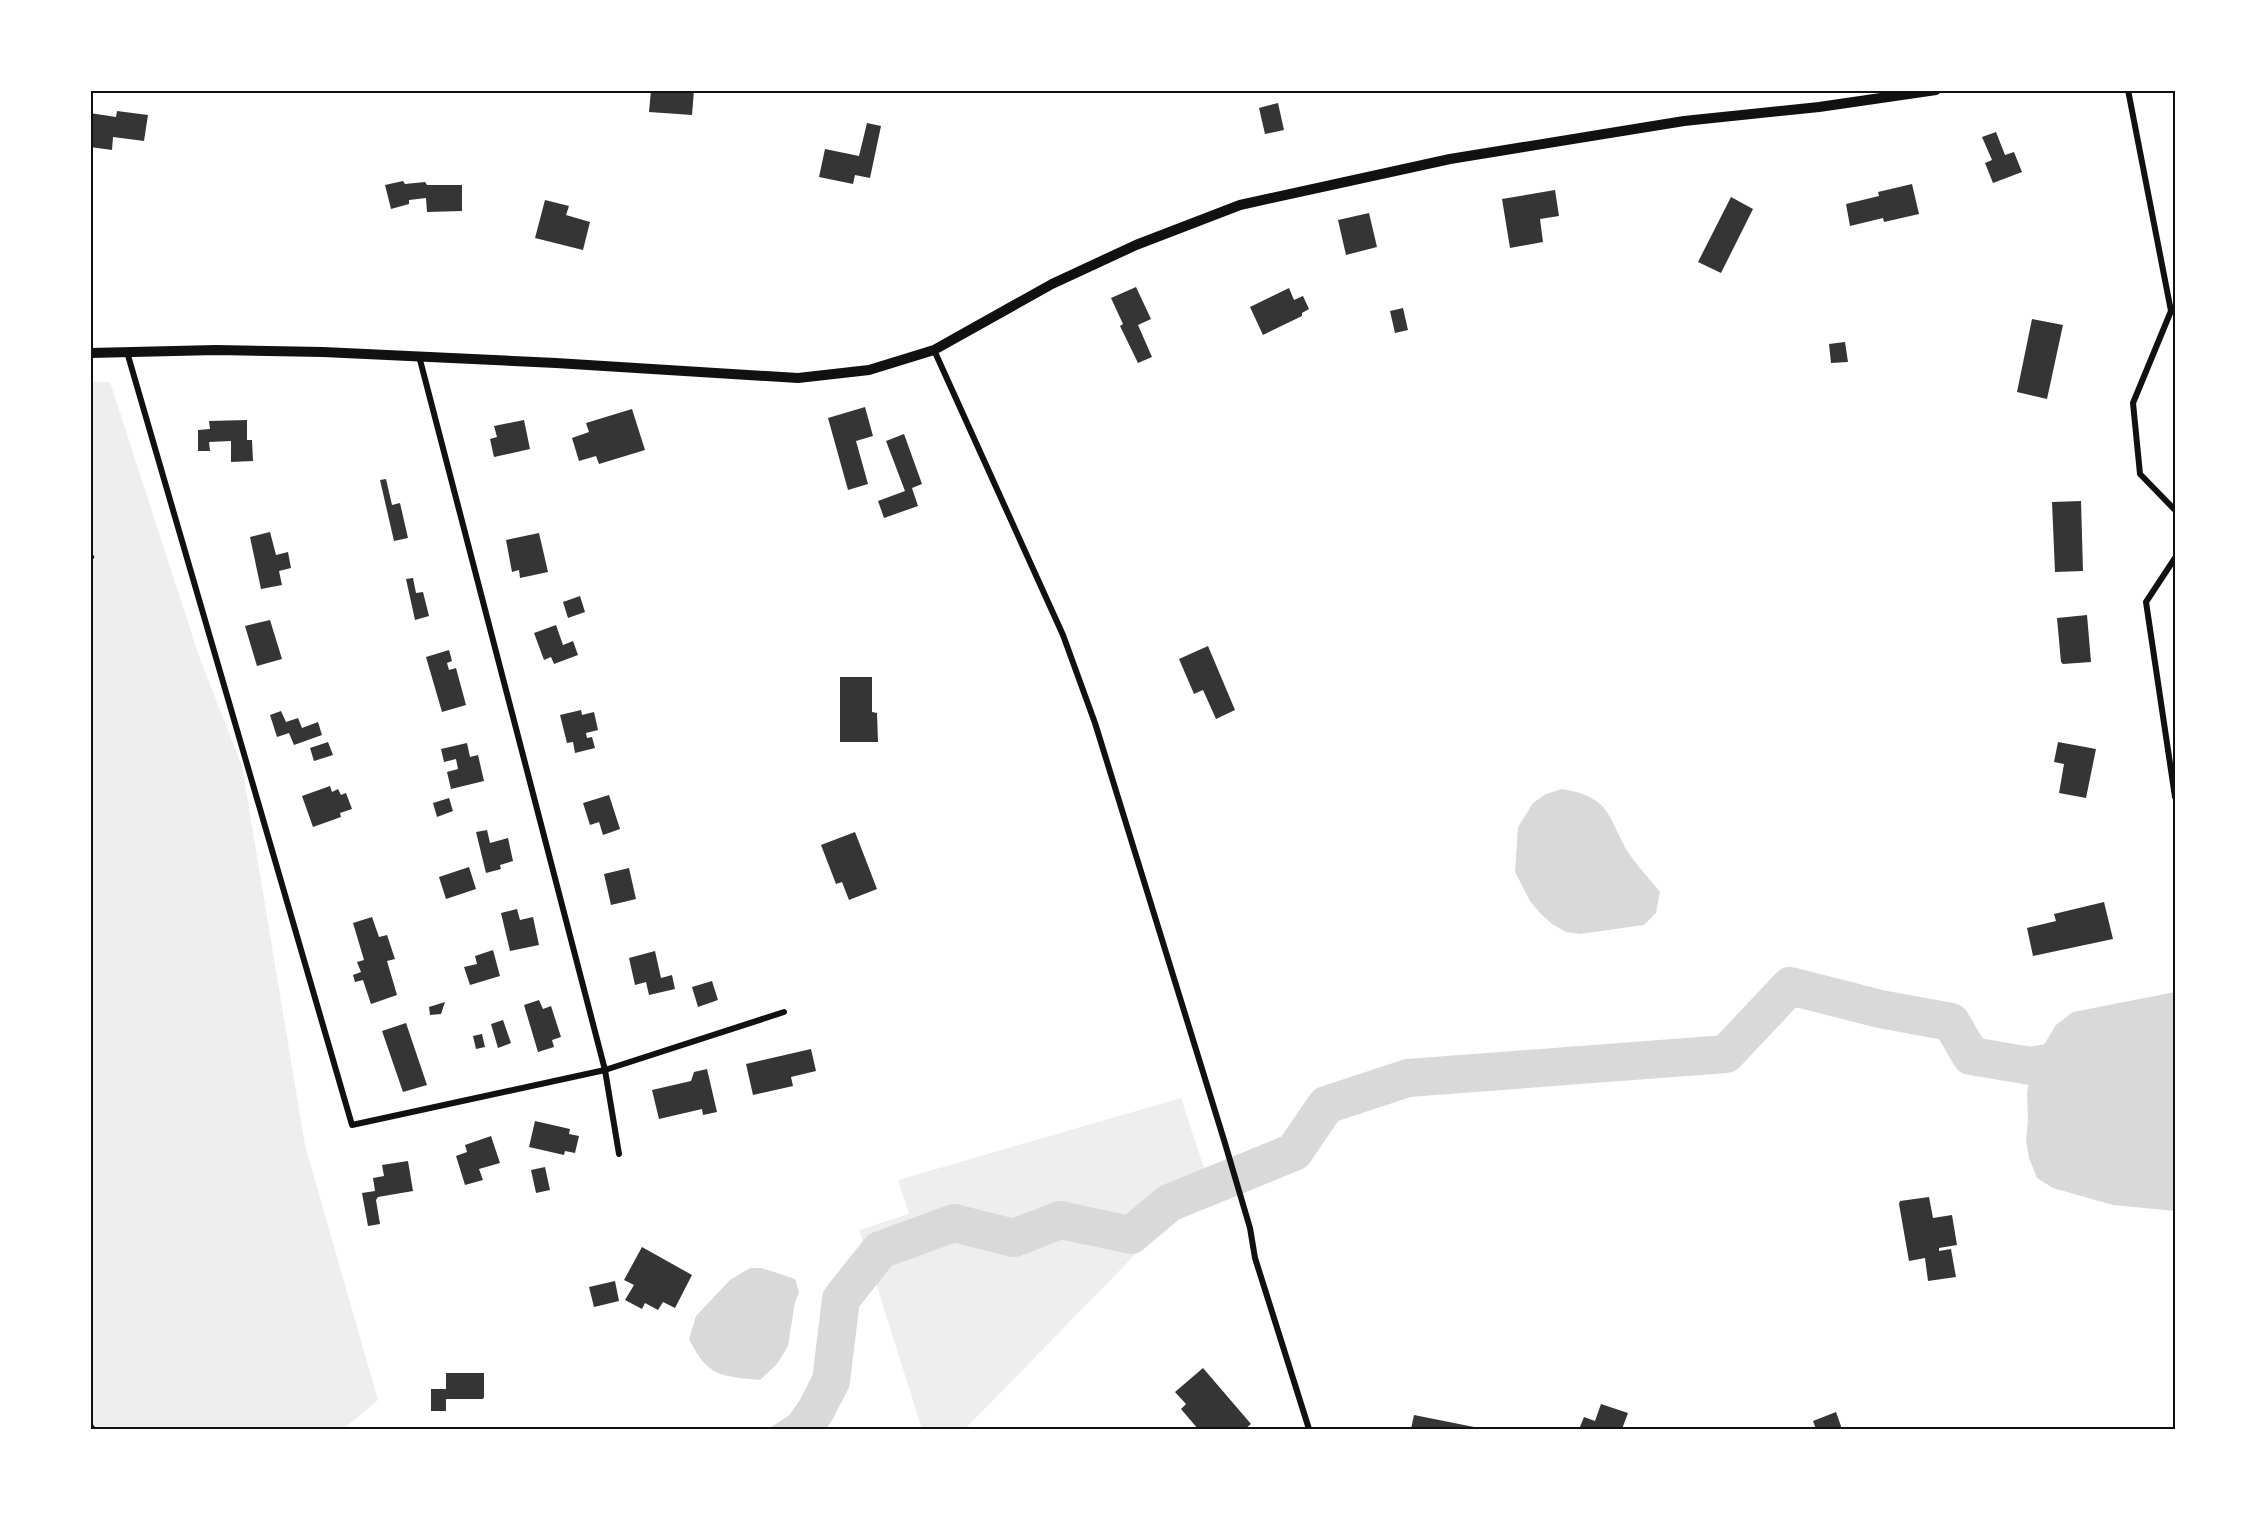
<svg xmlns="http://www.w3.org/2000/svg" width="2265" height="1519" viewBox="0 0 2265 1519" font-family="'Public Sans',sans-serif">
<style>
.green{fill:#eee}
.water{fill:#d9d9d9}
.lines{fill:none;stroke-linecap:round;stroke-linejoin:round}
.river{stroke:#d9d9d9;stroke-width:38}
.building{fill:#353535}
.path{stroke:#111;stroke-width:4}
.service{stroke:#111;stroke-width:4.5}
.minor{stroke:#111;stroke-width:6}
.tertiary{stroke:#111;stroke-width:10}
.neatline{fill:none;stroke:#111;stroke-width:2}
</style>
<rect width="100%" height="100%" fill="#fff"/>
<g class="green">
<path d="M90 382H110L200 659 242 766 305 1145 378 1400 346 1427V1429H90Z"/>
<path d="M1181 1098 1208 1180 965 1429H922L859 1230 909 1214 898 1180Z"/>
</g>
<g class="water">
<path d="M1562 789C1611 797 1607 816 1628 852 1637 866 1650 879 1660 892L1656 913 1644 925 1580 934 1566 932 1552 924 1540 913 1530 901 1515 872 1518 827 1533 803 1546 794Z"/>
<path d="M2175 992V1211L2113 1205 2053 1188 2037 1178 2029 1158 2026 1140 2028 1120 2027 1093 2031 1066 2056 1025 2073 1012Z"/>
<path d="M750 1268H762L795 1279 799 1292 795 1302 788 1346 777 1364 760 1380C720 1376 708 1377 689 1339L696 1316 730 1280Z"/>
<path d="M802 1407 816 1410 830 1429H768Z"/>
</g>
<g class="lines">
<path class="river" d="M803 1429 816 1410 831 1381 841 1299 880 1250 954 1223 1014 1238 1060 1220 1131 1235 1169 1203 1294 1152 1326 1105 1408 1078 1726 1054 1790 986 1880 1009 1951 1022 1971 1056 2031 1066 2175 1039"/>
</g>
<g class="building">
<path d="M651 90H694L692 115 649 112Z"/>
<path d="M1278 103 1284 130 1265 134 1259 108Z"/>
<path d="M117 111 148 115 144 141 113 137 112 150 90 147V113L116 117Z"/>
<path d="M867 123 881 126 870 178 855 175 853 184 819 177 825 149 859 156Z"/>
<path d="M1996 132 2005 155 2014 152 2022 172 1993 183 1985 163 1992 160 1982 137Z"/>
<path d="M403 181 405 184 425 182 427 185H462V211L427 212 426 198 409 200V204L391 209 385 185Z"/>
<path d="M1912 184 1919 214 1884 222 1883 218 1850 226 1846 204 1879 196 1878 192Z"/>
<path d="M1555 190 1559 216 1540 219 1543 242 1510 248 1502 199Z"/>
<path d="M1731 197 1753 209 1721 273 1698 262Z"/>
<path d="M545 200 569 206 566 215 590 222 583 250 535 238Z"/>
<path d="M1369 213 1377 247 1346 255 1338 220Z"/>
<path d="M1136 287 1151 319 1138 325 1152 357 1138 363 1120 326 1123 324 1111 298Z"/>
<path d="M1289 288 1294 300 1303 296 1309 309 1302 313V316L1263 335 1250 307Z"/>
<path d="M1403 308 1408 330 1395 333 1390 311Z"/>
<path d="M2032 319 2063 325 2047 399 2017 392Z"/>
<path d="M1845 342 1848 362 1831 363 1829 344Z"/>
<path d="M865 407 873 436 856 441 868 484 848 490 828 418Z"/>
<path d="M632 409 645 450 599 464 596 456 579 461 572 438 589 432 586 423Z"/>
<path d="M247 420V440H252L253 461 231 462V441L209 442 210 451H198V430L210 429 209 421Z"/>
<path d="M524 420 530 449 494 457 490 439 497 437 494 426Z"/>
<path d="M904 434 922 484 912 488 918 506 884 518 878 501 905 491 886 441Z"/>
<path d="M386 479 392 505 400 503 408 538 394 541 380 480Z"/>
<path d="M2081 501 2083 571 2055 572 2052 502Z"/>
<path d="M270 532 276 555 288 552 291 568 279 571 282 585 261 589 250 537Z"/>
<path d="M539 533 548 572 520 578 519 570 512 572 506 540Z"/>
<path d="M413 578 416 593 423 592 429 616 415 620 406 579Z"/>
<path d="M580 596 585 612 568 618 563 602Z"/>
<path d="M2087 615 2091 662 2063 664 2061 662 2057 618Z"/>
<path d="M270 620 282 659 257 666 245 626Z"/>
<path d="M556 625 563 645 573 641 578 655 554 664 551 657 544 660 534 633Z"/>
<path d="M1208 646 1235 710 1216 719 1203 690 1194 694 1179 659Z"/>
<path d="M449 650 452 661 447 663 449 670 456 668 466 705 442 712 426 657Z"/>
<path d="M840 677H872V712L877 713 878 742H840Z"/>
<path d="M581 710 582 715 594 712 598 730 586 733 587 738 592 737 595 748 575 753 573 742 567 743 560 715Z"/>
<path d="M281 711 286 722 298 718 302 728 318 722 322 735 294 745 289 733 277 737 270 715Z"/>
<path d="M328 742 333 755 314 761 310 748Z"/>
<path d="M2058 742 2096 749 2086 798 2059 793 2064 764 2054 762Z"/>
<path d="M467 743 470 757 478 755 484 781 451 789 447 772 458 769 456 759 444 762 441 749Z"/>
<path d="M330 786 332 792 338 789 341 795 346 793 352 809 340 813 341 817 313 827 302 796Z"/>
<path d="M609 795 620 829 603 835 599 822 590 825 583 803Z"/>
<path d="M449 798 453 811 437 817 433 803Z"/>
<path d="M487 830 490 843 508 838 513 861 500 865 501 869 486 873 476 832Z"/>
<path d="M855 832 877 889 849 900 842 882 836 884 821 845Z"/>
<path d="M469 867 476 889 446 899 439 877Z"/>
<path d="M629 868 636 899 611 905 604 874Z"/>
<path d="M2104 902 2113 939 2033 956 2027 928 2056 921 2054 914Z"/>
<path d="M517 909 520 920 533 917 539 945 510 951 501 913Z"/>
<path d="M372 917 379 937 387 935 395 959 387 961 397 995 371 1004 363 980 355 982 353 975 361 972 357 962 364 960 353 923Z"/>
<path d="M493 950 500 976 470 985 464 967 477 964 475 956Z"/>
<path d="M655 951 661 978 672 975 675 989 649 995 646 982 635 985 629 958Z"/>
<path d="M712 981 718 1000 698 1007 692 987Z"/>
<path d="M539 1000 543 1009 551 1006 561 1037 552 1040 554 1047 538 1052 524 1005Z"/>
<path d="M445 1002 441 1014 430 1015 429 1007Z"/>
<path d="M503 1020 511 1043 498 1048 491 1024Z"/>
<path d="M406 1023 427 1085 403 1092 382 1031Z"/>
<path d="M482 1034 485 1047 476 1049 473 1036Z"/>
<path d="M811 1049 816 1071 791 1077 793 1086 753 1095 746 1064Z"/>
<path d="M707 1069 717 1112 703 1115 702 1109 659 1119 652 1090 691 1081 694 1072Z"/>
<path d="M535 1121 570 1129 569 1134 579 1136 575 1153 565 1151 564 1155 529 1147Z"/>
<path d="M491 1136 500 1163 479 1169 483 1180 465 1185 456 1156 467 1152 465 1145Z"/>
<path d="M408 1161 413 1191 378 1197 376 1200 380 1224 368 1226 362 1193 375 1191 373 1178 384 1176 382 1165Z"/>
<path d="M545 1167 550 1190 536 1193 531 1170Z"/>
<path d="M1929 1197 1933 1218 1952 1215 1957 1245 1939 1248V1251L1951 1249 1956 1277 1928 1281 1925 1258 1909 1261 1899 1204 1900 1201Z"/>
<path d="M642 1247 692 1275 675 1308 663 1302 658 1310 645 1303 642 1309 625 1300 634 1285 624 1280Z"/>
<path d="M615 1281 619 1301 594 1307 589 1287Z"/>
<path d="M1203 1368 1251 1424 1245 1429H1198L1181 1409 1186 1404 1175 1392Z"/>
<path d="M446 1373H484V1397L483 1399H446V1411H431V1389H446Z"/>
<path d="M1601 1404 1628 1413 1622 1429H1579L1584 1417 1595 1421Z"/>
<path d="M1836 1412 1842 1429H1816L1813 1421Z"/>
<path d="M1414 1415 1479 1428 1478 1429H1411Z"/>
</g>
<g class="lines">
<path class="path" d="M90 1424 94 1429"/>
<path class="service" d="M90 558 92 557"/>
<g class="minor">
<path d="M2128 90 2171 311 2133 403 2140 474 2175 510"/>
<path d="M934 350 1063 635 1095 723 1224 1140 1250 1228 1255 1258 1309 1429"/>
<path d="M127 352 352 1125 605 1070 784 1012"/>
<path d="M419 356 605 1070 619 1154"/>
<path d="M2175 558 2146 602 2175 797"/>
</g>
<path class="tertiary" d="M90 353 216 350 323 352 556 363 798 378 869 370 934 350 1052 284 1136 245 1240 205 1450 159 1684 121 1819 107 1936 90"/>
</g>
<rect width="2265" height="1519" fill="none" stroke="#ffffff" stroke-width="183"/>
<rect x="92" y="92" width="2082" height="1336" class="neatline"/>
</svg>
